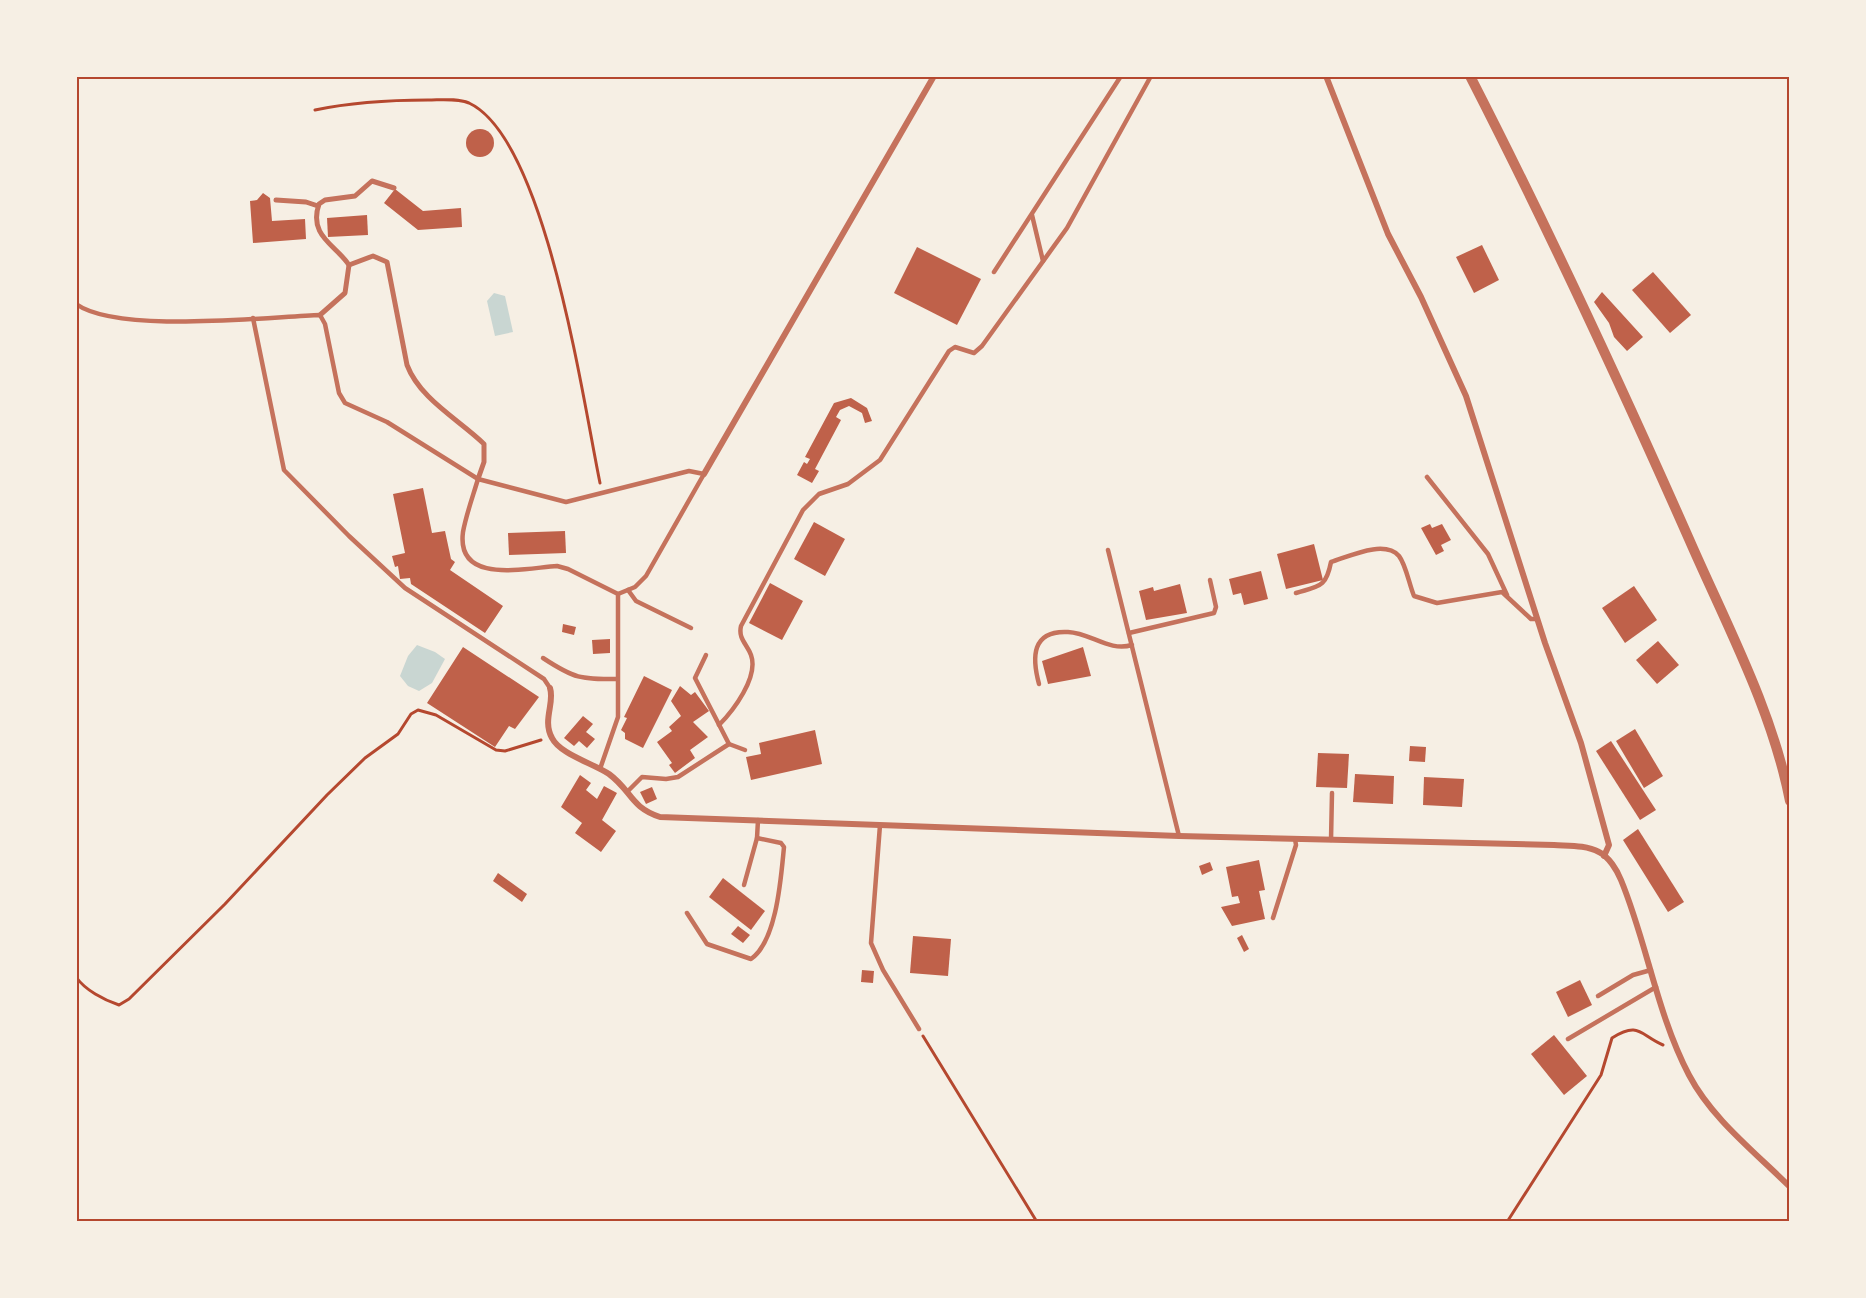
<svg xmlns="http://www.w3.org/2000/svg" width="1866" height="1298" viewBox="0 0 1866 1298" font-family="'DejaVu Sans',sans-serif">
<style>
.water{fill:#c9d6d2}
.building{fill:#bf614a}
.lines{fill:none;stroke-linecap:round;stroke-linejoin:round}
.path{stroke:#b5482f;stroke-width:3}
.service{stroke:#c5725c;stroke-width:4.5}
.pedestrian{stroke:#c5725c;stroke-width:5}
.minor{stroke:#c5725c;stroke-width:6}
.tertiary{stroke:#c5725c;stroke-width:10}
.neatline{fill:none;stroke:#b5482f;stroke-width:2}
</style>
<rect width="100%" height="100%" fill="#f6efe4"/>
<g class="water">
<path d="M494 293 505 296 513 332 495 336 487 301Z"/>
<path d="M417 645 435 652 445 659 432 683 419 691 408 686 400 676 408 656Z"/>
</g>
<g class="building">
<circle cx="480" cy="143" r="14"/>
<path d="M395 189 423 211 461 208 462 227 418 230 384 203Z"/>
<path d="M263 193 270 198 272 221 305 219 306 239 253 243 250 201 257 200Z"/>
<path d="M367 215 368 235 328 237 327 218Z"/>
<path d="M1482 245 1499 280 1474 293 1456 257Z"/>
<path d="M917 247 981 279 957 325 894 293Z"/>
<path d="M1653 272 1691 315 1670 333 1632 290Z"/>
<path d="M1602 292 1643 337 1627 351 1614 337 1609 323 1594 302Z"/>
<path d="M851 398 867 408 872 421 865 423 862 413 849 406 840 410 836 417 841 420 815 469 819 471 812 483 797 475 804 462 807 464 810 459 805 457 834 403Z"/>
<path d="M423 488 432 533 445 531 451 559 455 562 450 570 503 606 485 633 411 584 410 578 400 579 398 566 395 567 392 556 405 553 393 494Z"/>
<path d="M814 522 845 539 825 576 794 559Z"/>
<path d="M1430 524 1432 528 1442 524 1451 540 1441 545 1444 551 1436 555 1421 528Z"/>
<path d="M565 531 566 553 509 555 508 533Z"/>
<path d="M1314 544 1323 580 1286 589 1277 554Z"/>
<path d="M1261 571 1268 599 1244 605 1241 593 1233 595 1229 579Z"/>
<path d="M770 583 803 601 782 640 749 623Z"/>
<path d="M1180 584 1187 613 1146 620 1139 591 1153 587 1154 591Z"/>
<path d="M1634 586 1657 620 1625 643 1602 608Z"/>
<path d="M563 624 576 627 574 635 562 632Z"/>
<path d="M610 639V653L593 654 592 640Z"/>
<path d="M1658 641 1679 665 1657 684 1636 660Z"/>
<path d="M463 647 539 697 515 729 509 726 495 747 427 703Z"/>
<path d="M1083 647 1091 676 1048 684 1042 661Z"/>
<path d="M644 676 672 690 643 748 625 739V733L621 730 627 718 624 717Z"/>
<path d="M680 686 691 695 695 692 709 711 693 722 708 737 690 750 695 758 675 773 669 765 672 763 657 742 672 731 669 727 681 716 671 701Z"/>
<path d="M583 716 593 724 586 732 595 739 587 748 579 741 574 746 564 738Z"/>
<path d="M1635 729 1663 776 1644 788 1616 741Z"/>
<path d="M815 730 822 764 751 780 746 757 761 754 759 743Z"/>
<path d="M1611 741 1656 810 1640 820 1596 751Z"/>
<path d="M1410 746 1426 747 1425 762 1409 761Z"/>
<path d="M1318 753 1349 754 1347 788 1316 787Z"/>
<path d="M1355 774 1394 776 1393 804 1353 802Z"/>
<path d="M580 775 591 783 586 790 597 799 604 786 617 793 602 820 616 831 601 852 575 833 582 823 561 807Z"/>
<path d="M1424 777 1464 779 1462 807 1423 805Z"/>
<path d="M652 787 657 799 646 804 640 792Z"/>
<path d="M1638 829 1684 902 1668 912 1623 840Z"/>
<path d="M1259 860 1265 890 1259 891 1265 919 1232 926 1221 907 1240 903 1238 896 1232 897 1226 867Z"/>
<path d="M1210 862 1213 870 1202 875 1199 866Z"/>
<path d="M498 873 527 894 522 902 493 881Z"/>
<path d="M723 878 765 911 751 930 709 897Z"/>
<path d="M738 926 750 935 743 943 731 934Z"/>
<path d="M1242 935 1249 949 1244 952 1237 938Z"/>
<path d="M913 936 951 939 948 976 910 973Z"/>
<path d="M862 970 874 971 873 983 861 982Z"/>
<path d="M1580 980 1592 1005 1568 1017 1556 992Z"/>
<path d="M1554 1035 1587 1076 1564 1095 1531 1054Z"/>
</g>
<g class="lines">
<g class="path">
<path d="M315 110C353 102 389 100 428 100 441 100 457 98 469 103 546 139 583 401 600 483"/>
<path d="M76 977C85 990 104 1000 119 1005L129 999 225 904 327 795 365 758 398 734 411 714 418 710 436 715 496 750 505 751 541 740"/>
<path d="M923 1036 1037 1222"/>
<path d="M1507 1222 1601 1075 1612 1038C1639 1021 1640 1035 1663 1045"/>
</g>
<g class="service">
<path d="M1032 215 1043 261"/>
<path d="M994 272 1121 76"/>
<path d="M76 304C118 334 265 317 320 315L325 324 339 393 345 403 387 422 478 479 566 502 689 471 704 474 646 576 635 587 618 594"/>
<path d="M253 318 284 470 349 536 405 588 544 679 550 688"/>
<path d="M1427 477 1488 554 1507 595"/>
<path d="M478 479C473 496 466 515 463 532 456 585 525 568 557 566L568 569 618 594V717L600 769"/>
<path d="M1108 550 1179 836"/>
<path d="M628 590 636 601 691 628"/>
<path d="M1296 593C1319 586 1326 588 1331 562 1348 557 1384 539 1399 556 1406 565 1409 584 1414 596L1437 603 1502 592 1531 619H1537"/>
<path d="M1129 633 1214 613 1216 607 1210 580"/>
<path d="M706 655 695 678 729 744 745 750"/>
<path d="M543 658C575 679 580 679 617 679"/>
<path d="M1039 684C1032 658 1031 630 1068 632 1091 633 1109 652 1132 645"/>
<path d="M719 725C733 711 759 677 751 655 747 644 738 639 741 626L803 510 819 494 848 484 880 460 949 351 955 347 974 353 982 346 1067 228 1151 76"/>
<path d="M627 792 642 777 666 779 678 777 729 744"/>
<path d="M880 825 871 943 883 970 919 1029"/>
<path d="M1331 840 1332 793"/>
<path d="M744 885 757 838 758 820"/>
<path d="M687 913 707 944 751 959C777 941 781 877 784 847L781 843 757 838"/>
<path d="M1273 918 1296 845 1295 839"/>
<path d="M1598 996 1633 975 1651 970"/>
<path d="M1568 1039 1656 987"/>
</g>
<g class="pedestrian">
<path d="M276 200 306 202 318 206"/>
<path d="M349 265 373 256 387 262 407 365C420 399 458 419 484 444V462L478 479"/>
<path d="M320 315 345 293 349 265C336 245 308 236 319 204L325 200 355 196 372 181 394 188"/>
</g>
<g class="minor">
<path d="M1326 76 1388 234 1421 297 1466 396 1545 643 1581 743 1609 845 1604 856"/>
<path d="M704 474 934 76"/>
<path d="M550 688C555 703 542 720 552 738 560 754 592 763 609 774 632 791 630 807 660 817L1179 836 1554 845C1569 846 1586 845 1599 852 1609 857 1617 870 1621 880 1647 943 1657 1014 1689 1075 1712 1119 1755 1152 1790 1187"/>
</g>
<path class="tertiary" d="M1470 76C1548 228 1620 383 1689 539 1726 624 1772 709 1790 801"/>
</g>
<rect width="1866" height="1298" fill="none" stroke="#f6efe4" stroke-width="156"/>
<rect x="78" y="78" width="1710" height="1142" class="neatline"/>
</svg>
